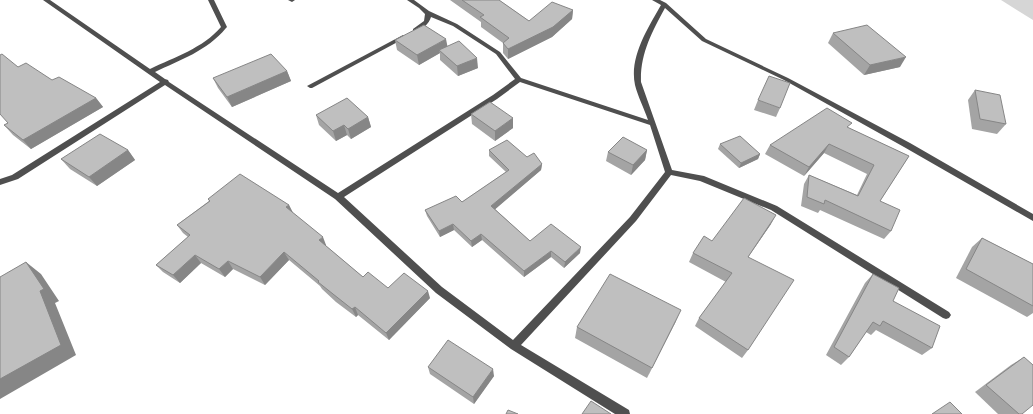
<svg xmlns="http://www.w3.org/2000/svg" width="1033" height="414" viewBox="0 0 1033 414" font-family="'Alegreya Sans',sans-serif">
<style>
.green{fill:#d6d6d6}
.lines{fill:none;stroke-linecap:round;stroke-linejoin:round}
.minor{fill:#4f4f4f;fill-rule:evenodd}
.wall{fill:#a4a4a4}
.shaded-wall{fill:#868686}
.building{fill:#bfbfbf;stroke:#868686}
</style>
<rect width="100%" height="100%" fill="#fff"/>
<path class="green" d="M1001 0H1033V20Z"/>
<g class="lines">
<g class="minor">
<path d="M43 0H50L150 69C175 57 203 48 221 27L208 0H214L227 27 226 28C207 51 180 60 155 72L165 79 168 80 169 82 338 193 493 95 515 79 496 54 453 26 431 17C429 24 421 32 413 31V29L424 21 425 14 419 8 407 0H414L429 11 457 24 500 52 521 78 648 120C644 108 638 97 635 85 629 57 648 28 661 5L652 0H660L666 3 706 39 788 78 910 143 1033 214V221L904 147 784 80 702 41 665 8C652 32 640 54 641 82L672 170 704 176 777 206 949 312 951 315 949 318 946 319 943 318 771 210 700 181 671 175 636 221 521 345 629 410 630 414H615L511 349 436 293 335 199 165 85 18 179 0 185V179L12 175 160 82ZM520 82 650 125 665 172 630 217 513 340 442 287 344 197 497 99Z"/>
<path d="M288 0H295L292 2Z"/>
<path d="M403 35 406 37 405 38 312 88H310L307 86Z"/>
</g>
</g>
<g class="wall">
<path d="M450 0H499L529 21 573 10 572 19 552 37 508 59 503 53V43L481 27V22Z"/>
<path d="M833 33 900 67 864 75 828 43Z"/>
<path d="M395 40 447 46 478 68 458 76 440 60V53L419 65 397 50Z"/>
<path d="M18 67 96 98 103 107 31 149 13 135 4 125 8 123Z"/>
<path d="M287 71 291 81 232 107 218 88 213 78Z"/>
<path d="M975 90 1006 124 997 134 972 129 968 100Z"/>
<path d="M758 100 780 108 776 117 754 110Z"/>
<path d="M471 114 513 118V128L495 141 472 124Z"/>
<path d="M316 115 368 117 371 127 351 139 347 135 336 141 319 125Z"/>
<path d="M849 128 909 156 880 201 891 231 884 239 820 210 818 213 801 206 804 184 809 175 857 195 867 174 824 153 804 176 765 154 770 145Z"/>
<path d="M720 144 760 154 758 159 739 168 718 149Z"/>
<path d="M128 150 135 160 97 186 70 169 61 159Z"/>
<path d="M489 150 527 157 542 164 541 170 495 209 530 241 580 253 564 268 551 257 524 277 482 240 472 247 454 230 440 237 427 216 425 210 462 202 506 172 489 156Z"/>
<path d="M647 150 645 160 631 175 606 161 608 152Z"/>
<path d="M208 199 289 205 293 213 326 245V246L363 277 388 288 430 298 389 340 358 315 356 317 336 302 322 289 320 286 289 260 265 285 233 269 225 277 201 263 180 283 163 272 156 265 188 237 183 233 177 225 209 201Z"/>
<path d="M771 224 748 257V350L742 358 695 326 699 318 726 282 689 262 693 253 712 241Z"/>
<path d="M982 238 1033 264V313L1027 317 956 278 972 247Z"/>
<path d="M873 274 893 301 932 348 922 355 876 330 871 335 866 332 849 357 841 365 826 355 865 283Z"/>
<path d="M676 321 647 378 575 338 577 327Z"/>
<path d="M1024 357 1022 414H998L975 392 1011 365Z"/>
<path d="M428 367 494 376 474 404 430 374Z"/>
</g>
<g class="shaded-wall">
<path d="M573 10 572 19 552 37 508 59V49Z"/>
<path d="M446 39 448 49 439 50 440 53 419 65 417 55Z"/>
<path d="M906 57 900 67 864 75 870 65Z"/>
<path d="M477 58 478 68 458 76 457 66Z"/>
<path d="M287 71 291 81 232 107 227 97Z"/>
<path d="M96 98 103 107 31 149 23 140Z"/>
<path d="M368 117 371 127 351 139 348 129Z"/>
<path d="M513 118V128L495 141V131Z"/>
<path d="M344 125 347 135 336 141 333 131Z"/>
<path d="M829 144 824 153 804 176 809 167Z"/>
<path d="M128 150 135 160 97 186 89 177Z"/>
<path d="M647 150 645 160 631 175 633 165Z"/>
<path d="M760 154 758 159 739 168 741 163Z"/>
<path d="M542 164 541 170 492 212 491 206Z"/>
<path d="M289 205 293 213 290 216 286 207Z"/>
<path d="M776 215 771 224 742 266Z"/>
<path d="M453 224 454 230 440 237 439 231Z"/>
<path d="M481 234 482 240 472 247 471 241Z"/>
<path d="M323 237 326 245 323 248 319 240Z"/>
<path d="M581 247 580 253 564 268 565 262Z"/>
<path d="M551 251V257L524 277V271Z"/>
<path d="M284 252 289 260 265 285 260 277Z"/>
<path d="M195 255 201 263 180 283 173 275Z"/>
<path d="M228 261 233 269 225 277 219 269Z"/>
<path d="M26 262 41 274 59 301 55 303 76 355 0 399V379Z"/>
<path d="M428 291 430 298 389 340 386 333Z"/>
<path d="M355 307 358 315 356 317 352 309Z"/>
<path d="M681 310 676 321 647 378Z"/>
<path d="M493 369 494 376 474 404 473 397Z"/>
</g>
<g class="building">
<path d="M462 0H499L529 21 552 2 573 10 553 27 508 49 503 43 509 38 480 17 484 15Z"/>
<path d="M424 25 446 39 417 55 395 40Z"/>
<path d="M867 25 906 57 870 65 833 33Z"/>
<path d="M459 41 477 58 457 66 439 50Z"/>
<path d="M2 54 18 67 26 63 52 80 59 77 96 98 23 140 4 125 8 123 0 114V55Z"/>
<path d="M271 54 287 71 227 97 213 78Z"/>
<path d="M769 76 790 83 780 108 758 100Z"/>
<path d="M975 90 1000 95 1006 124 980 119Z"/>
<path d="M347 98 368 117 348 129 344 125 333 131 316 115Z"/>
<path d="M490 102 513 118 495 131 471 114Z"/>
<path d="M827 108 852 123 847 127 909 156 880 201 900 210 891 231 825 200 824 204 807 197 809 175 858 196 874 165 829 144 809 167 770 145Z"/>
<path d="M100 134 128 150 89 177 61 159Z"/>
<path d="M740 136 760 154 741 163 720 144Z"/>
<path d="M623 137 647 150 633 165 608 152Z"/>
<path d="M507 140 527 157 534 153 542 164 491 206 530 241 551 224 581 247 565 262 551 251 524 271 481 234 471 241 453 224 439 231 425 210 456 196 462 202 509 170 489 150Z"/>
<path d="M240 174 289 205 286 207 323 237 319 240 363 277 368 272 388 288 404 273 428 291 386 333 355 307 352 309 333 294 318 282 319 281 284 252 260 277 228 261 219 269 195 255 173 275 156 265 190 235 177 225 210 201 208 199Z"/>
<path d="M744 198 776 215 748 257 794 280 748 350 699 318 732 273 693 253 704 236 712 241Z"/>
<path d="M982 238 1033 264V306L966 269Z"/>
<path d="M26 262 44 289 40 291 61 345 0 379V277Z"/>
<path d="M610 274 681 310 652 368 577 327Z"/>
<path d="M873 274 899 288 893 301 940 326 932 348 883 321 880 326 873 322 849 357 834 347Z"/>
<path d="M448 340 493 369 473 397 428 367Z"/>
<path d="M1024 357 1033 365V405L1022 414H1019L986 385Z"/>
<path d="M591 401 611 414H582Z"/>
<path d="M950 402 962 414H932Z"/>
<path d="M508 410 518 414H506Z"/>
</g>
</svg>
